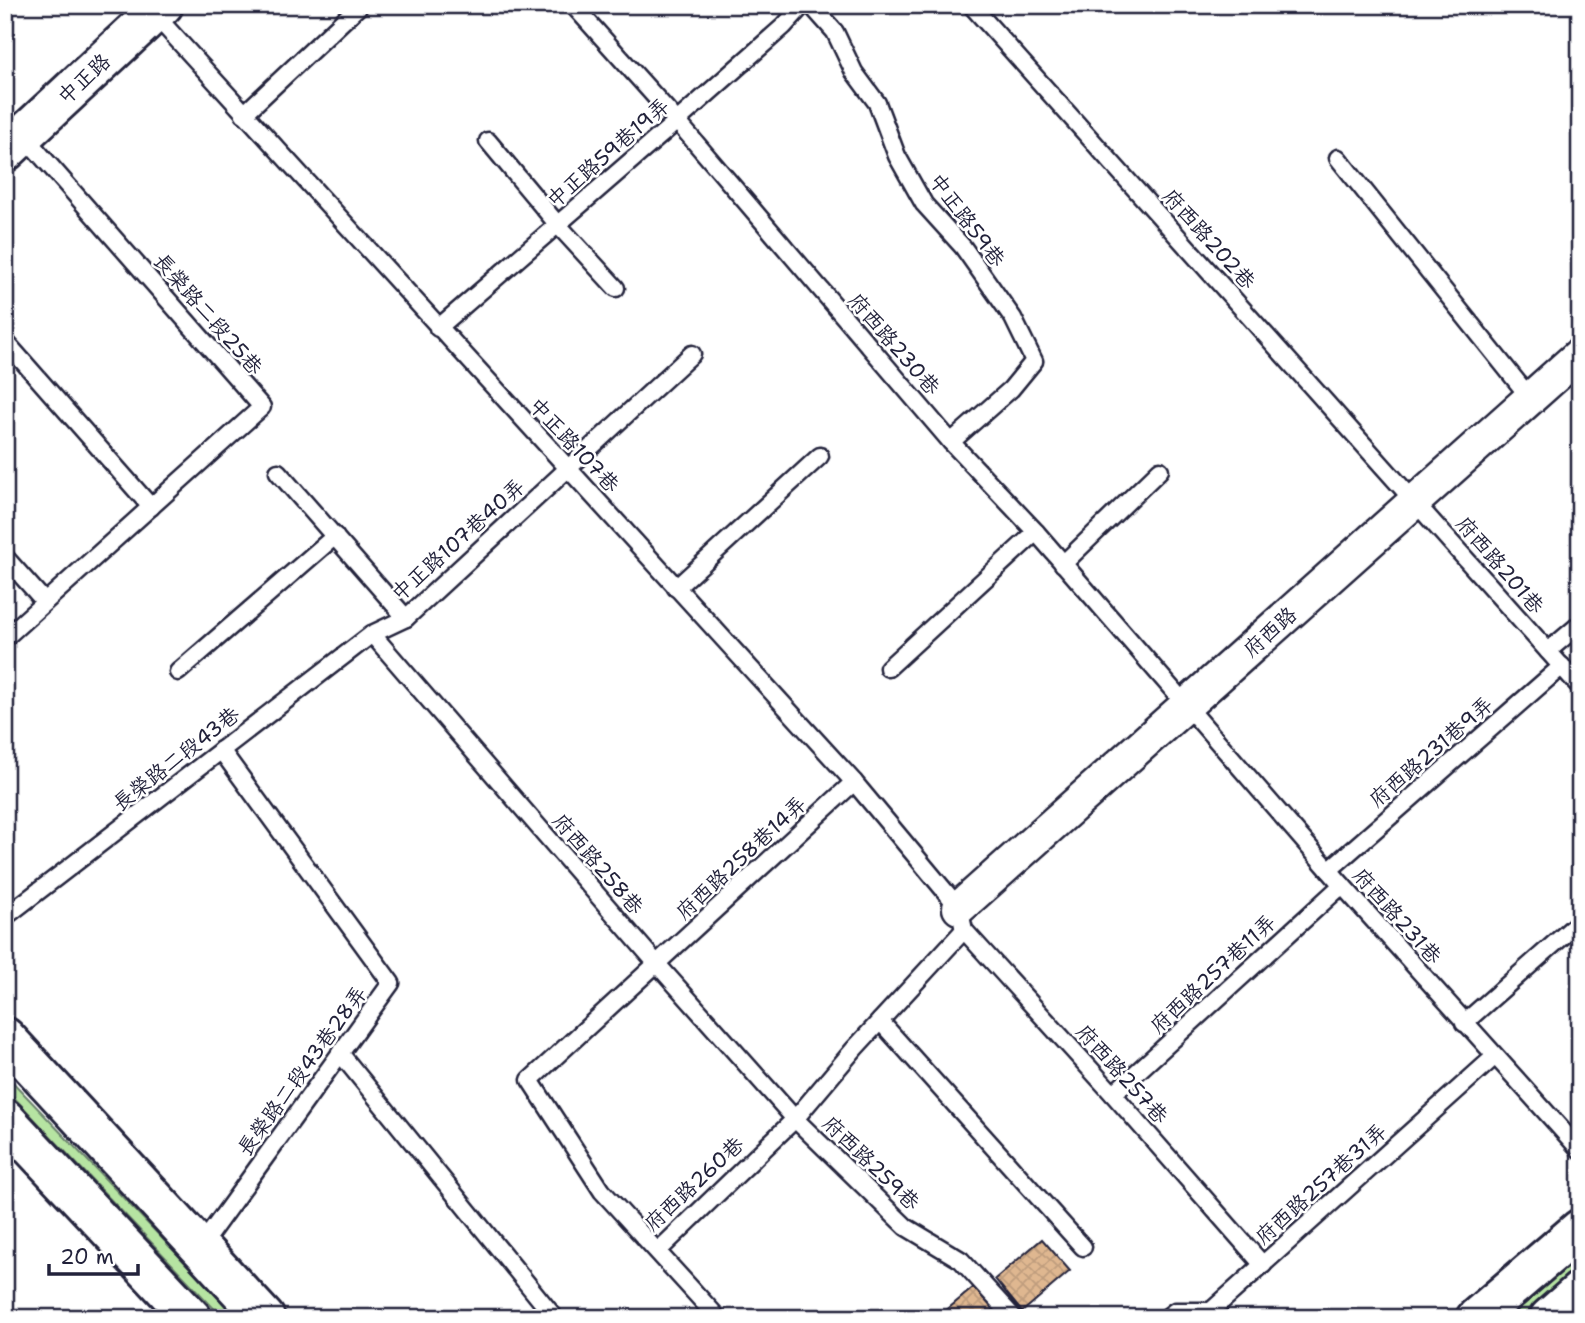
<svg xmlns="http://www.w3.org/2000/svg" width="1585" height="1323" viewBox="0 0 1585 1323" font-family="'Shantell Sans','LXGW WenKai TC',sans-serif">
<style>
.green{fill:#b6e4a2;stroke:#6c836e;stroke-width:2}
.building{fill:url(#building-cross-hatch);stroke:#22223b;stroke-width:2}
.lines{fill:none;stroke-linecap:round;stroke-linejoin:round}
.service-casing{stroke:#22223b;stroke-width:21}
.minor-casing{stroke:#22223b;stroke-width:37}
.tertiary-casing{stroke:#22223b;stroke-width:44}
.secondary-casing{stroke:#22223b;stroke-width:44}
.service{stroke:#fff;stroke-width:16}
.minor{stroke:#fff;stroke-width:32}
.tertiary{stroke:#fff;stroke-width:38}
.secondary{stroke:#fff;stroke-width:38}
.labels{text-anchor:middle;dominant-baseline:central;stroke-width:5;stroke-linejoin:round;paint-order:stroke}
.street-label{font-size:21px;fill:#22223b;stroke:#fff}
</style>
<defs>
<pattern id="building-cross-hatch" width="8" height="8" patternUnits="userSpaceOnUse" patternTransform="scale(1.75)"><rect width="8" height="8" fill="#dfb790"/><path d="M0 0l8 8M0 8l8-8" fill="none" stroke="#bf9d7d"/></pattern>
</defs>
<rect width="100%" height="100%" fill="#fff"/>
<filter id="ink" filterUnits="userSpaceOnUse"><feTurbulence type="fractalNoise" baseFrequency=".0143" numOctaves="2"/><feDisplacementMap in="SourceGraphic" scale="14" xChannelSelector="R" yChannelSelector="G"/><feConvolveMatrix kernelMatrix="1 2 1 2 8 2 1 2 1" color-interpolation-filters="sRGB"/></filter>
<g filter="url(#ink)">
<g class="green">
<path d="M5 1074 238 1318H223L5 1088Z"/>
<path d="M1580 1248V1271L1527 1318H1502Z"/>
</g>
<g class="building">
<path d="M1042 1239 1070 1271 1022 1312 995 1279Z"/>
<path d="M974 1287 996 1312 989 1318H947L943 1313Z"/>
</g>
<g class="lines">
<g class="service-casing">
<g id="service">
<path d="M573 5 677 121 951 442 1036 532 1342 885 1580 1150"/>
<path d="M811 5 835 32 854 72 877 103 897 156 924 204 963 247 1013 318 1034 361 1011 389 951 442"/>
<path d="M971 5 1580 687"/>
<path d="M154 14 854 782 959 908 964 930 1113 1094 1263 1265"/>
<path d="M244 114 360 5"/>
<path d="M488 141 558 225 616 288"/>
<path d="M1338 158 1530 398"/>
<path d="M438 328 677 121 784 26 803 5"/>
<path d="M5 341 151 507"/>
<path d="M278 472 406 618"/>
<path d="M5 557 45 602"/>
<path d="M1063 564 1160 470"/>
<path d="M676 588 820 456"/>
<path d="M372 634 657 964 795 1119 906 1227 961 1260 1014 1318"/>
<path d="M5 638 262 407 24 136"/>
<path d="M1548 651 1580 624"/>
<path d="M888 668 1036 532"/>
<path d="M178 672 335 536"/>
<path d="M1329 870 1562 666"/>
<path d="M5 917 372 634 406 618 692 354"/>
<path d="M880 1021 1083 1247"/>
<path d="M1464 1023 1580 921"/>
<path d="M340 1053 555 1318"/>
<path d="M1113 1094 1342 885"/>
<path d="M201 1246 391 983 221 750"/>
<path d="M658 1251 795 1119 855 1048 964 930"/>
<path d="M718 1318 602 1191 530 1080 854 782"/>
<path d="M1166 1318 1175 1311H1211L1494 1057"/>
</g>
</g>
<g class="minor-casing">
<path id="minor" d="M959 908 1580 354"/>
</g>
<g class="tertiary-casing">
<g id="tertiary">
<path d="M5 152 163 5"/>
<path d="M1476 1318 1580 1229"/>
<path d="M1549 1318 1580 1291"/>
</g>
</g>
<g class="secondary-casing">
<g id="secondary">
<path d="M5 1037 265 1318"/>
<path d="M5 1119 192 1318"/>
</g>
</g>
<use href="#service" class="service"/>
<use href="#minor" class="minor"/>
<use href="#tertiary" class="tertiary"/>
<use href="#secondary" class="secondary"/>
</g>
</g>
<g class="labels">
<g class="street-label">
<text transform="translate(84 79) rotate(-43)">中正路</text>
<text transform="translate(608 153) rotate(-41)">中正路59巷19弄</text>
<text transform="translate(967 220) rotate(53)">中正路59巷</text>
<text transform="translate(1209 239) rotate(48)">府西路202巷</text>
<text transform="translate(208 314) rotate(49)">長榮路二段25巷</text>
<text transform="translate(894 344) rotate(49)">府西路230巷</text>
<text transform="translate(574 445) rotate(47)">中正路107巷</text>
<text transform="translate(458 540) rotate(-42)">中正路107巷40弄</text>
<text transform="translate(1500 565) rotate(49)">府西路201巷</text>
<text transform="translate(1270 632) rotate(-42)">府西路</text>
<text transform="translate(1431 752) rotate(-41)">府西路231巷9弄</text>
<text transform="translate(176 759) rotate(-38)">長榮路二段43巷</text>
<text transform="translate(741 858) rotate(-43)">府西路258巷14弄</text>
<text transform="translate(598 864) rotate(49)">府西路258巷</text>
<text transform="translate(1397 916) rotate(48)">府西路231巷</text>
<text transform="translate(1213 974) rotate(-43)">府西路257巷11弄</text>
<text transform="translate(302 1071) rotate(-54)">長榮路二段43巷28弄</text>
<text transform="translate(1122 1074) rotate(48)">府西路257巷</text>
<text transform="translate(871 1163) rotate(44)">府西路259巷</text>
<text transform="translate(694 1184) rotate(-43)">府西路260巷</text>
<text transform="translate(1321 1184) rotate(-42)">府西路257巷31弄</text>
</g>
</g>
<rect width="1585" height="1323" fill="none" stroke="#fff" stroke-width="28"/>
<rect x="14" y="14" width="1557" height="1295" fill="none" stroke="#22223b" stroke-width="2.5" filter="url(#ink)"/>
<path d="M49 1264v10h89v-10" fill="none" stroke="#22223b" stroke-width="3.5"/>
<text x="60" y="1264" font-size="21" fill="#22223b" stroke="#ffffff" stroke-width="5" paint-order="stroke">20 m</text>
</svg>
